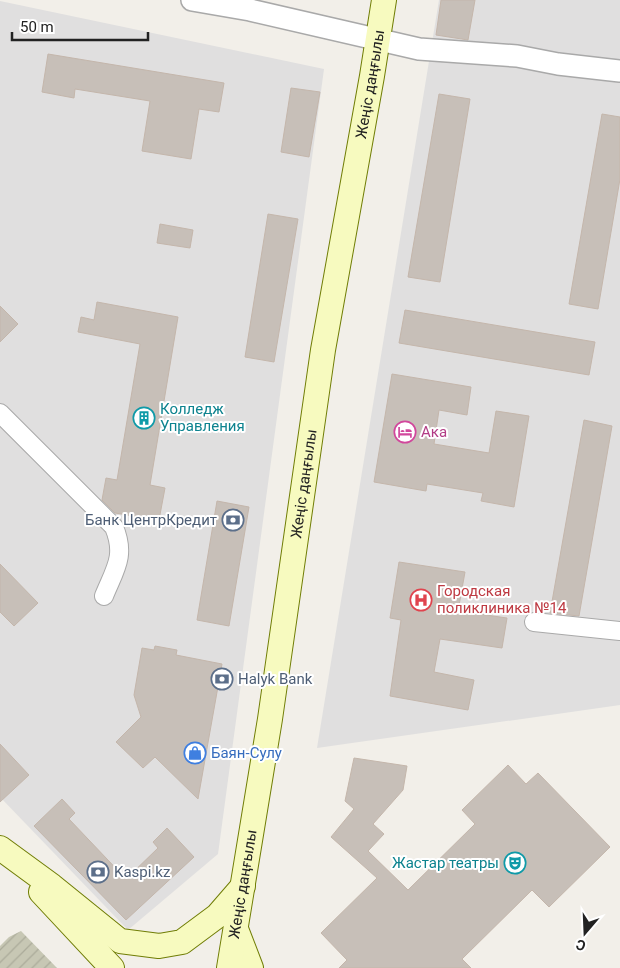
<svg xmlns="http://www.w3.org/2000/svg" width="620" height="968" viewBox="0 0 620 968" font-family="Roboto,sans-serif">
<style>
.residential{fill:#e0dfdf}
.construction{fill:url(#construction-furrows)}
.building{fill:#c7bfb8;stroke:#c4b6ab}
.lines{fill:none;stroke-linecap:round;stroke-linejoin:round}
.minor-casing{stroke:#a9a9a9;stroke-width:20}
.tertiary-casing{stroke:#a9a9a9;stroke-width:24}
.secondary-casing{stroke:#707d05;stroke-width:26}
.minor{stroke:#fff;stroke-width:18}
.tertiary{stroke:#fff;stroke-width:21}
.secondary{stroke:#f7fabf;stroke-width:24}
.labels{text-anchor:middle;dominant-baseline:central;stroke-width:4;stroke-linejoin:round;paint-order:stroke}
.street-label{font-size:15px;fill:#222;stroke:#fff}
.culture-label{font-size:15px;fill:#0d838f;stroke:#fff;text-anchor:start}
.hotel-label{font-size:15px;fill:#b23c85;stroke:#fff;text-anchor:start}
.service-label{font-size:15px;fill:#4e5e75;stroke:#fff;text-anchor:start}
.health-label{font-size:15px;fill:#be3a42;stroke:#fff;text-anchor:start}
.shop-label{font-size:15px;fill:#366cbe;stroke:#fff;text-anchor:start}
</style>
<defs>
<pattern id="construction-furrows" width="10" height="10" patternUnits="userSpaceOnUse" patternTransform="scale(1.25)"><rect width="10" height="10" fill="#c7c7b4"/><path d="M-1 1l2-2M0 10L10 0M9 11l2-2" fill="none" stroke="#abab9a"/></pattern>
</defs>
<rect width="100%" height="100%" fill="#f2efe9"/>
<g class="residential">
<path d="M439 0H620V705L317 748Z"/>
<path d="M0 1 324 69 218 854 128 930 0 797Z"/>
</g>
<path class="construction" d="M21 931 57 968H0V946L9 937Z"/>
<g class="building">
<path d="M441 0H475L468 40 436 35Z"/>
<path d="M48 54 224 83 219 112 199 109 191 159 142 151 150 101 75 89 74 98 42 92Z"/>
<path d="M291 88 320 92 309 157 281 152Z"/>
<path d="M439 94 470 99 440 282 408 277Z"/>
<path d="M602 114 620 117V179L598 309 569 304Z"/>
<path d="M268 214 298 219 274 362 245 357Z"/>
<path d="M160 224 193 230 190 248 157 243Z"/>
<path d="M97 302 178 317 150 485 165 488 159 520 115 513 102 500 106 478 117 480 140 344 78 332 81 317 94 320Z"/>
<path d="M0 306 18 324 0 342Z"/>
<path d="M405 310 595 342 589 375 399 343Z"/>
<path d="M392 374 471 387 467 415 439 410 434 444 489 453 496 411 529 416 514 507 481 501 483 493 427 484 426 491 374 482Z"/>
<path d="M584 420 612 426 579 616 550 613Z"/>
<path d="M217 501 249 507 229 626 197 620Z"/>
<path d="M399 562 465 572 458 611 507 618 502 648 440 639 434 672 474 680 468 710 390 696 401 620 390 618Z"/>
<path d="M0 564 38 603 14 626 0 612Z"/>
<path d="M155 646 177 650 176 655 222 664 198 799 155 757 143 768 116 742 141 717 134 695 142 648 154 650Z"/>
<path d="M0 744 29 775 0 802Z"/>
<path d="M354 758 407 766 403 790 373 824 384 834 368 851 408 890 475 824 462 810 508 765 526 784 538 773 610 847 549 907 532 890 462 959 471 968H339L347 960 321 933 377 878 331 837 354 809 345 801Z"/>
<path d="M62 799 75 813 69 819 126 879 158 848 153 842 167 828 194 857 126 920 34 826Z"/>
</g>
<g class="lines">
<g class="minor-casing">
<g id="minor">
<path d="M0 413 114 527C126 556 115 569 104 596"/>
<path d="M534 622 620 631"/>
</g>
</g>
<g class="tertiary-casing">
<path id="tertiary" d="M192 0 250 10 419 49 517 56 558 64 620 71"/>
</g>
<g class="secondary-casing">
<g id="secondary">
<path d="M0 848 52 886 120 941 159 946 182 942 217 916 243 886"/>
<path d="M41 892 112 968"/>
<path d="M236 929 251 968"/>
<path id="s1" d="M229 968 270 719 323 350 372 76 384 0"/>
</g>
</g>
<use href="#minor" class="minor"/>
<use href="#tertiary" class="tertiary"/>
<use href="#secondary" class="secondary"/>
</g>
<defs>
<g id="building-ring" transform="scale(1.125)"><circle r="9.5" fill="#fff" stroke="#0f9aa8" stroke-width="1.5"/><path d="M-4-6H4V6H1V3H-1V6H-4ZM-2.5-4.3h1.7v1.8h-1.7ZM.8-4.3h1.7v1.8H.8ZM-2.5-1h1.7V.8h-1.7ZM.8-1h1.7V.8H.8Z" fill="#0f9aa8"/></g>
<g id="hotel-ring" transform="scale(1.125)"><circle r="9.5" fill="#fff" stroke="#d1479c" stroke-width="1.5"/><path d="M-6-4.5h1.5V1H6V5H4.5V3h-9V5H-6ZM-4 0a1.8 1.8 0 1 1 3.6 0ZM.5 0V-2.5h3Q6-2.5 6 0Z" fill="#d1479c"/></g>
<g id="bank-ring" transform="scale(1.125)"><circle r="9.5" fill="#fff" stroke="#5c6f8a" stroke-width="1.5"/><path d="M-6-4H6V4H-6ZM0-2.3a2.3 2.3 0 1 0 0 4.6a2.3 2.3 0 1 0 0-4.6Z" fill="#5c6f8a"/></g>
<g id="hospital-ring" transform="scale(1.125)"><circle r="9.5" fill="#fff" stroke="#e0444e" stroke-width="1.5"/><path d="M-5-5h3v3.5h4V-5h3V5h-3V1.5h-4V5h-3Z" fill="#e0444e"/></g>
<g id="shop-ring" transform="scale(1.125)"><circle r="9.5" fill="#fff" stroke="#3f7fe0" stroke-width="1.5"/><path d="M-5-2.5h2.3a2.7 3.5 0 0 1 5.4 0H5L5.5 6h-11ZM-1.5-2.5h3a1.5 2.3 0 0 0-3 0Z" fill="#3f7fe0"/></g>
<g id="theatre-ring" transform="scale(1.125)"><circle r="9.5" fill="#fff" stroke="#0f9aa8" stroke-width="1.5"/><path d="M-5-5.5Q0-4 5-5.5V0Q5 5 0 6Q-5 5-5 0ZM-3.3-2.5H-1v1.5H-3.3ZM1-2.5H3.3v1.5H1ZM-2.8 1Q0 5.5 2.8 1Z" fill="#0f9aa8"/></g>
</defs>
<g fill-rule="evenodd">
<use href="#building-ring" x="144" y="418"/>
<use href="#hotel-ring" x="405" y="432"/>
<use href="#bank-ring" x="233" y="520"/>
<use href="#hospital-ring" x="421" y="600"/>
<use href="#bank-ring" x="222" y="679"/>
<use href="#shop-ring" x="195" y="753"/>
<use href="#theatre-ring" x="515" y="863"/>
<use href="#bank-ring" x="98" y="872"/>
</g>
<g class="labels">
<g class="street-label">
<text stroke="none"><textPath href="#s1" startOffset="895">Жеңіс даңғылы</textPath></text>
<text stroke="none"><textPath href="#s1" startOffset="490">Жеңіс даңғылы</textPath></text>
<text stroke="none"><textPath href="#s1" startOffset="85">Жеңіс даңғылы</textPath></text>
</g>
<g class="culture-label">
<text x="160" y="409">Колледж<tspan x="160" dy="17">Управления</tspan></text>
<text x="499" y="863" text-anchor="end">Жастар театры</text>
</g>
<g class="hotel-label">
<text x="421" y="432">Ака</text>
</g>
<g class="service-label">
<text x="217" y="520" text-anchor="end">Банк ЦентрКредит</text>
<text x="238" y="679">Halyk Bank</text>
<text x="114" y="872">Kaspi.kz</text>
</g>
<g class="health-label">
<text x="437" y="591">Городская<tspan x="437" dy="17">поликлиника №14</tspan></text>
</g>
<g class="shop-label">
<text x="211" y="753">Баян-Сулу</text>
</g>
</g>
<g transform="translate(585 933) rotate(199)" stroke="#ffffff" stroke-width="4" paint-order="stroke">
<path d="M0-4L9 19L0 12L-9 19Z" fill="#222222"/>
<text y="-8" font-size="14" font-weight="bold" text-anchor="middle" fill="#222222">С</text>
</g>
<path d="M12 32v8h136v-8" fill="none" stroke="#222222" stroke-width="2.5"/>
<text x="20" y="32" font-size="15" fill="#222222" stroke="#ffffff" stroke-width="4" paint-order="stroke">50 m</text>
</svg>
